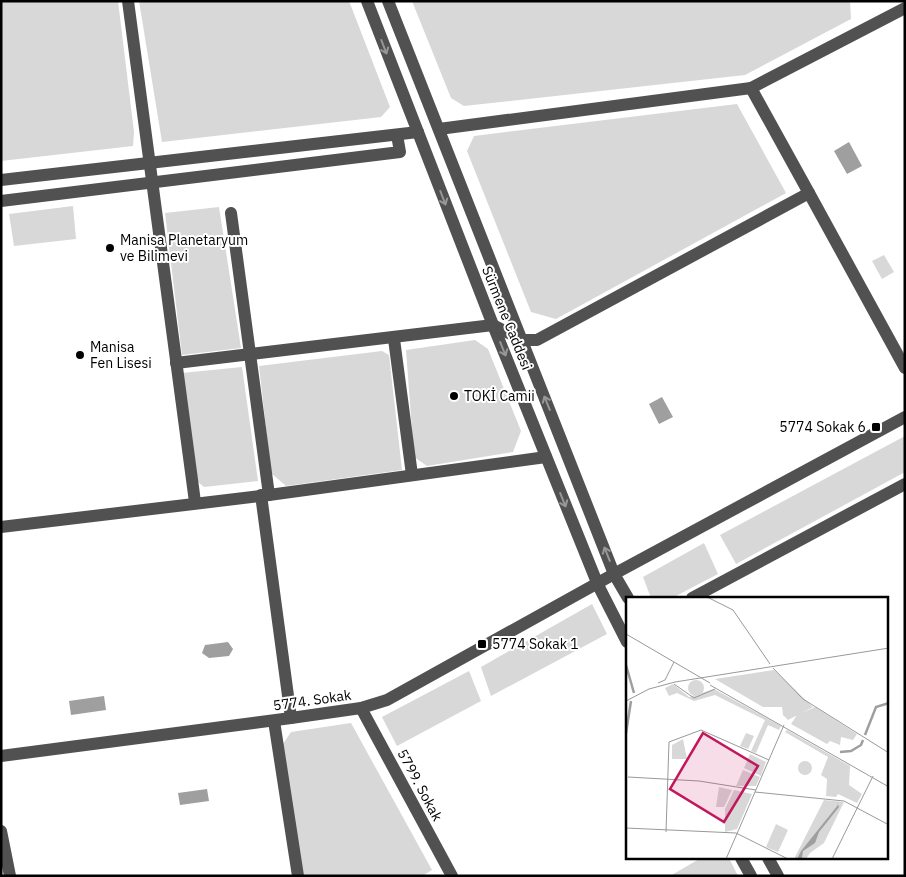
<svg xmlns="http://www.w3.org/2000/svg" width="906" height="877" viewBox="0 0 906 877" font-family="'IBM Plex Sans',sans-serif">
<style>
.green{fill:#d8d8d8}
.water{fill:#9f9f9f}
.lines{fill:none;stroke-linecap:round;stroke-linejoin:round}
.minor{stroke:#515151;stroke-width:12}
.oneway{stroke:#979797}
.poi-dot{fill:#000;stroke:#fff;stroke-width:2}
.labels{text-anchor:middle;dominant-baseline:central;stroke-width:4;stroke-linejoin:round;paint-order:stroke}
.poi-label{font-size:14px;fill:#000;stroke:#fff;text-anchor:start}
.street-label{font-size:14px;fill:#000;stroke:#fff}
.inset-river{fill:none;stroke:#9f9f9f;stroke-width:2.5}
.inset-road{fill:none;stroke:#999;stroke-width:1}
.view{fill:#c2185b;fill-opacity:0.15;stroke:#c2185b;stroke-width:2.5}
.inset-edge{fill:none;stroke:#000;stroke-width:2.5}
</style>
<rect width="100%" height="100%" fill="#fff"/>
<g class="green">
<path d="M1 1H118L134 132 133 146 1 161Z"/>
<path d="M139 1H349L390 107 381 117 162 142Z"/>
<path d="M412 1H850L851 19 745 75 464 106 451 98Z"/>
<path d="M737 104 786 193 556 319 531 312 467 151 474 136Z"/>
<path d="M73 206 76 239 14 246 9 214Z"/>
<path d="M219 207 241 348 182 355 165 213Z"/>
<path d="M884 255 894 272 882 279 872 261Z"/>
<path d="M475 340 488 349 521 431 513 452 427 466 414 457 406 350Z"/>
<path d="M382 351 389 355 402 470 286 486 271 473 259 366Z"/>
<path d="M242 367 258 481 204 487 197 481 182 373Z"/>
<path d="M905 436V472L736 564 720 535Z"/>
<path d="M704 543 718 574 672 598H651L643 577Z"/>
<path d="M592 604 607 634 491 696 481 667Z"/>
<path d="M469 671 481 701 397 746 382 717Z"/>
<path d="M351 723 432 870 422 876H303L283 744 291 732Z"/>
<path d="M701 858H729L738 876H670Z"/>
</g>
<g class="water">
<path d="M849 142 862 166 847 174 834 151Z"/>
<path d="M662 397 673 417 659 424 649 404Z"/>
<path d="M228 642 233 649 229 656 209 658 202 653 205 645Z"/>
<path d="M104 696 106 710 71 715 69 701Z"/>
<path d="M207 789 209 801 180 805 178 793Z"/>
</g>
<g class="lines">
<g class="minor">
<path d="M128 1 195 502"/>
<path d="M367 1 493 325 598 585 627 642"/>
<path d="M388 1 614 574 628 598"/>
<path d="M439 129 751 88"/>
<path d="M1 180 418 132"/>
<path d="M809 193 751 88 905 8"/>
<path d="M1 201 400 152 397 135"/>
<path d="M231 213 269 495"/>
<path d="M394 339 412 475"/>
<path d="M176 363 493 325 522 340H537L809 193 905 368"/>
<path d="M261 495 291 718"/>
<path d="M1 527 269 495 546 457"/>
<path d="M692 598 905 484"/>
<path d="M361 708 452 876"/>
<path d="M274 721 298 876"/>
<path d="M1 756 291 718 361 708 387 700 614 574 905 417"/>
<path d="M1 831 10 876"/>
<path d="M741 858 751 876"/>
<path d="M768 858 778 876"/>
</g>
</g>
<defs><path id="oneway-shaft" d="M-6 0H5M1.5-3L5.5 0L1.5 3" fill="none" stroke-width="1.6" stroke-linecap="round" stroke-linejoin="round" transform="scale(1.25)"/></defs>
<g class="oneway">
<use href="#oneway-shaft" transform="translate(384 47) rotate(69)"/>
<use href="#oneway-shaft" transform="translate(443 198) rotate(69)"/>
<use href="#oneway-shaft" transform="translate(503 349) rotate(68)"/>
<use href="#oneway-shaft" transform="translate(547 403) rotate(-112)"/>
<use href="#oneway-shaft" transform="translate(563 500) rotate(68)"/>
<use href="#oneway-shaft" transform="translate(607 554) rotate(-112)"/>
</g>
<g class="poi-dot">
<circle cx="110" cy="248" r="5"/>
<circle cx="80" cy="355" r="5"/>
<circle cx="454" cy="396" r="5"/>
<rect x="871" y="422" width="10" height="10" rx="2.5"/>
<rect x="477" y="639" width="10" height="10" rx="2.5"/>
</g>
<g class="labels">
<g class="poi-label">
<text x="120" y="240">Manisa Planetaryum<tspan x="120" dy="16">ve Bilimevi</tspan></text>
<text x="90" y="347">Manisa<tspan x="90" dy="16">Fen Lisesi</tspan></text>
<text x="464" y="396">TOKİ Camii</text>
<text x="866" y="427" text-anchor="end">5774 Sokak 6</text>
<text x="492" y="644">5774 Sokak 1</text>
</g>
<g class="street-label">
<text transform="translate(507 318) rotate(68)">Sürmene Caddesi</text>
<text transform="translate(312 700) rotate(-8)">5774. Sokak</text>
<text transform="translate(420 785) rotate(62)">5799. Sokak</text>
</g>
</g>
<g transform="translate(626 597)">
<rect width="262" height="262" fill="#fff"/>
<path d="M148 73 187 110 162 123 157 118 156 110H137L89 82ZM62 91a8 8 0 1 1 16 0a8 8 0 1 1-16 0ZM47 87 63 100 88 92 155 129 153 133 142 128 130 156 125 154 139 123 89 98 68 104 51 96 43 99 39 91ZM189 110 231 137 227 143 215 140 214 148 204 144 201 147 165 127 171 118ZM161 133 224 169 223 188 236 197 231 206 212 197 210 200 200 199 201 182 195 178 202 160 159 135ZM120 136 128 139 122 152 114 149ZM57 142 61 162H46V148ZM124 157 140 165 135 179 118 171ZM172 171a7 7 0 1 1 14 0a7 7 0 1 1-14 0ZM117 173 134 180 130 189H110ZM93 190 106 193 98 210H90ZM108 193 126 197 111 232 99 235V212ZM198 203 218 205 198 246 184 256 180 262H168ZM150 227 162 233 152 255 140 250Z" fill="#d8d8d8"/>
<path d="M211 204 213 210 193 235 189 246 177 254 176 261 171 262 175 254 212 208Z" fill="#9f9f9f"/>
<path class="inset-river" d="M0 68 8 96M0 136 5 104M239 138 250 110 263 106M214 155 225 154 235 148 237 143"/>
<path class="inset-road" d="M81 0 107 13 144 67M0 37 84 86M147 71 177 102 263 156M32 86 39 83 48 65M48 87 68 101 89 92M84 88 263 190M0 104 23 92 49 85 263 51M2 180 73 184 130 193M129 195 218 204 263 228M0 231 110 236 162 262M40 235 43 145 75 133 143 163M100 262 158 128M206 262 247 179"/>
<path class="view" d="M77 136 132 169 98 225 44 192Z"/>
<rect width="262" height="262" class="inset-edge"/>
</g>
<rect width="906" height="877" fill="none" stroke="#000000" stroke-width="5"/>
</svg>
